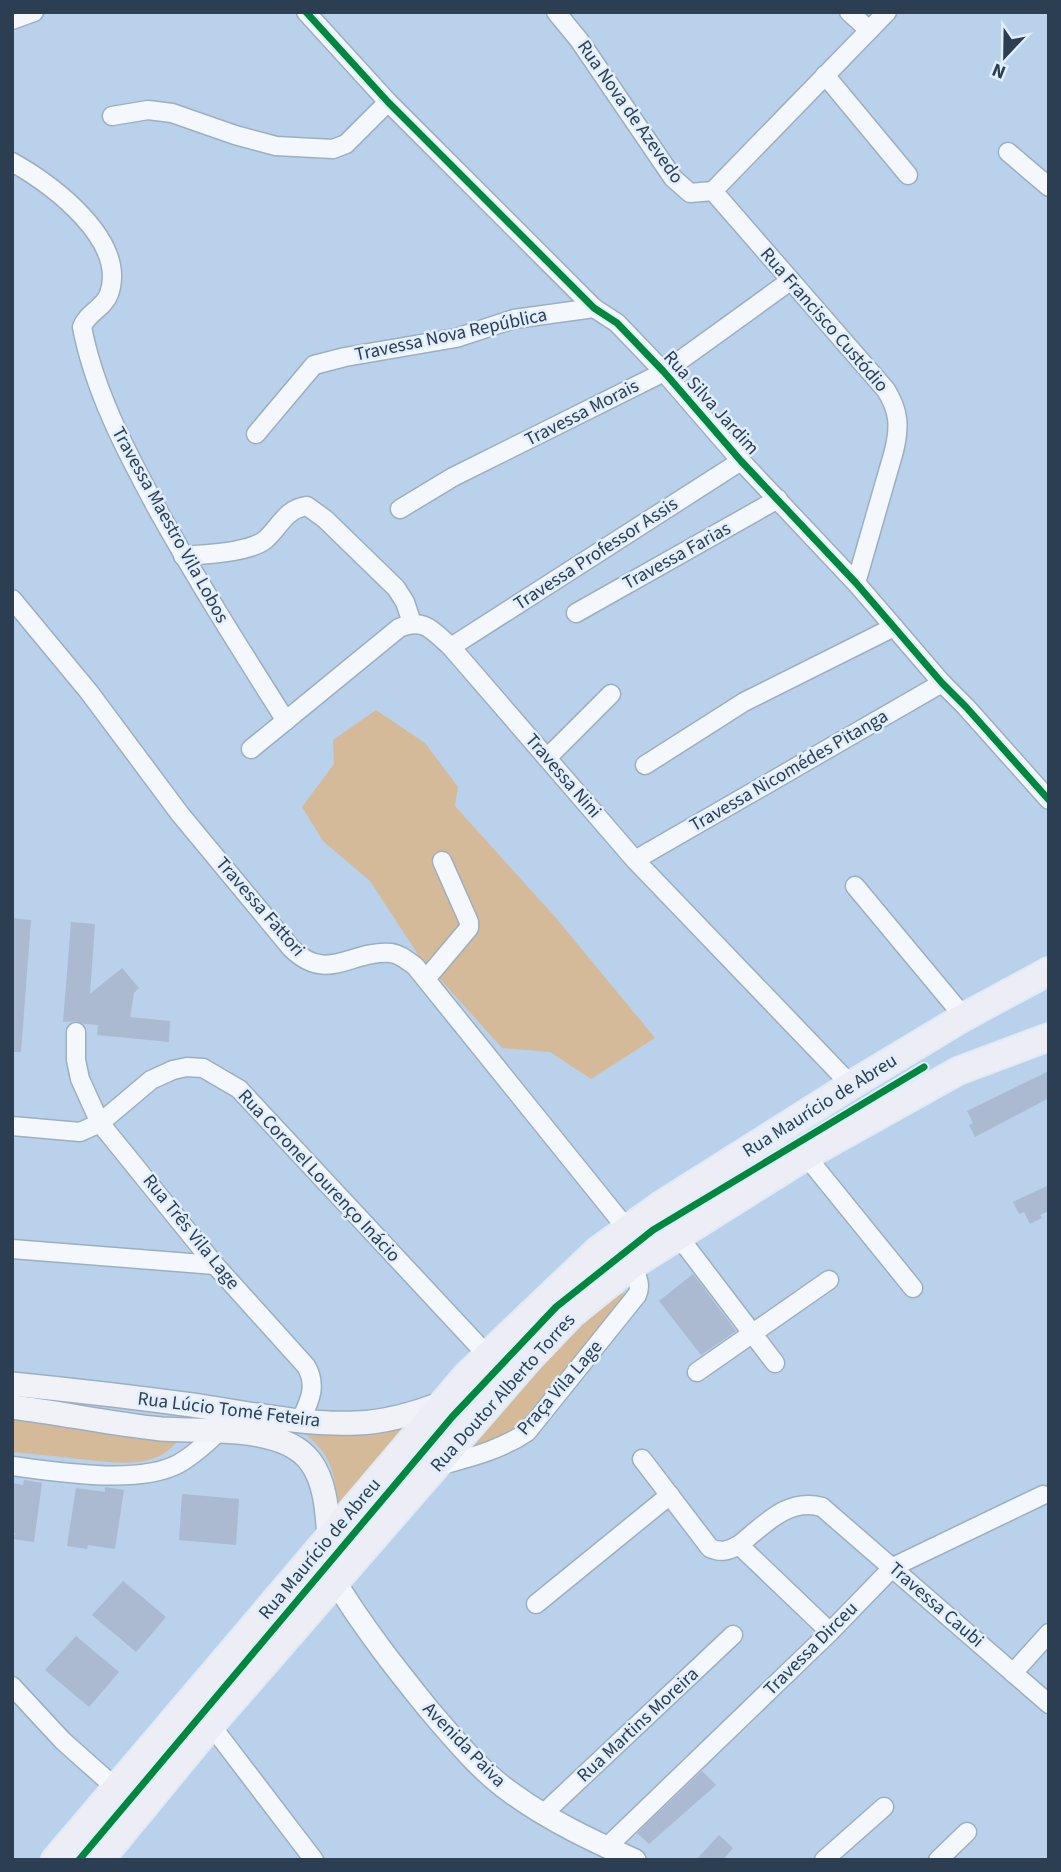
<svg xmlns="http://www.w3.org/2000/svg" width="1061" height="1872" viewBox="0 0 1061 1872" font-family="'Source Sans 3',sans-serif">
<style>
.green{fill:#d4ba99}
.building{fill:#abbad0}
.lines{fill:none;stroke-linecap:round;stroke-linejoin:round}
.minor-casing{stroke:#9cafc2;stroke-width:21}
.tertiary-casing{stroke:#9cafc2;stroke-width:24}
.secondary-casing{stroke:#9cafc2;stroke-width:26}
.primary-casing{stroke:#e0eaf6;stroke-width:30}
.minor{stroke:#f4f8fc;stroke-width:18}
.tertiary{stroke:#f4f8fc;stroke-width:21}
.secondary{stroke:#f0f2f8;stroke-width:23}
.primary{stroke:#ecedf5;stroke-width:26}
.cycleway-casing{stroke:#e1eefd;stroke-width:11}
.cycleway{stroke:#00873e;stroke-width:7}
.labels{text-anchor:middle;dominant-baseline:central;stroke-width:5;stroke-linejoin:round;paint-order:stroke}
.street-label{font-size:19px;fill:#2c3e51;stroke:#e1eefd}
</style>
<rect width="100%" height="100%" fill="#b9d1ea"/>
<g class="green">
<path d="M376 710 425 743 458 787 455 806 556 918 655 1038 591 1079 550 1052 502 1048 419 956 370 881 323 841 302 807 334 764 333 740Z"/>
<path d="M627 1293 625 1300 520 1427 510 1434 480 1446 474 1443 473 1436 578 1325 621 1294Z"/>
<path d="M12 1417 180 1437C159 1472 112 1462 78 1459 56 1456 34 1454 12 1452Z"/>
<path d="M408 1423 339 1503C332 1467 332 1456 303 1432L340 1434Z"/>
</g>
<g class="building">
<path d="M12 918 31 920 21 1052H12Z"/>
<path d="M71 922 95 924 90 994 122 968 139 988 134 993 130 1017 170 1021 169 1042 97 1035 98 1025 84 1024 77 1021 63 1022Z"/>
<path d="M1049 1071V1098L975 1137 969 1125 973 1123 967 1111Z"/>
<path d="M1049 1185V1211L1040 1215 1042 1218 1030 1224 1024 1212 1019 1214 1013 1202Z"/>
<path d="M693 1274 736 1331 701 1355 659 1301Z"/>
<path d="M24 1480 42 1483 34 1542 13 1539 15 1533H12V1483L23 1485Z"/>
<path d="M105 1487 124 1490 115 1549 88 1545 87 1549 67 1546 76 1488 105 1492Z"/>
<path d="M182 1494 239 1499 236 1545 179 1540Z"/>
<path d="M123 1581 166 1617 136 1652 92 1615Z"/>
<path d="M76 1636 119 1672 89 1707 45 1670Z"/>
<path d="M702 1771 716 1785 649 1844 637 1833Z"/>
<path d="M719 1835 733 1848 723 1860H696Z"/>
</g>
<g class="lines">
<g class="minor-casing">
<g id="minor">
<path d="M306 12 388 102 594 308 617 323 664 372 741 461 856 583 942 683 966 707 1049 800"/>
<path d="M556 12 579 40 673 178 690 193 713 191"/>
<path d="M849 12 869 30"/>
<path d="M12 20 34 12"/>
<path d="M825 75 908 175"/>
<path d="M112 116 148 110 172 113 235 135 276 146 333 149 346 144 388 102"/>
<path d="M1008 152 1049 187"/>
<path d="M12 162C51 184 128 240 109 294 104 308 87 313 82 327 94 390 125 449 155 505 196 579 241 650 286 721"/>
<path d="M713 191 886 390C899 411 900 426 894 451L856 583"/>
<path d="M713 191 887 12"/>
<path d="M256 434 314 365 345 357 456 338 514 319 594 308"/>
<path d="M400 509 453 477 664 372 790 281"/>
<path d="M183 556C205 554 248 553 265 540 280 527 285 509 307 506L325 519 396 588 405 602 412 623"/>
<path d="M12 599 89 692 180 814 291 948C327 984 350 950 391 953 400 954 408 961 415 966L627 1229"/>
<path d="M576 613 778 499"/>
<path d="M451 647 741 461"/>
<path d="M251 749 399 628C424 617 433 631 451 647L635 860 851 1085"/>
<path d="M547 758 611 694"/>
<path d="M645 765 744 702 894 627"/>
<path d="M635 860 942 683"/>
<path d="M855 886 964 1017"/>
<path d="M426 979 469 928V922L442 861"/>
<path d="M76 1032V1060L80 1079 100 1123 215 1265 306 1366C318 1386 309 1402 300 1422"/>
<path d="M12 1126 80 1132 100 1123 151 1080 173 1070 187 1067 203 1068 239 1089 487 1355"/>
<path d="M806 1156 913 1288"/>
<path d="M679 1237 775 1363"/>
<path d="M12 1249 215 1265"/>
<path d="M697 1372 829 1280"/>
<path d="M642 1459 710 1548C721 1553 728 1551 739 1545 764 1525 788 1497 822 1507L1049 1704"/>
<path d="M12 1466C58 1472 138 1485 178 1464 195 1455 207 1442 221 1430"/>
<path d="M435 1467C467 1458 499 1451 527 1432L637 1295C643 1283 633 1262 620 1256 613 1252 605 1252 597 1251"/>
<path d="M739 1545 830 1632"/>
<path d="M536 1604 670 1495"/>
<path d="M1013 1673 1049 1633"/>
<path d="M12 1686 63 1741 117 1789"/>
<path d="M211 1725 314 1860"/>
<path d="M543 1814 733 1635"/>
<path d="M607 1847 830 1632 893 1567 1043 1495"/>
<path d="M824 1860 884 1807"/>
<path d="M938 1860 967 1832"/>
</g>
</g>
<g class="tertiary-casing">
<path id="tertiary" d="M335 1581C363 1627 396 1669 430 1711 455 1740 481 1772 513 1794 550 1821 593 1841 635 1860"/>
</g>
<g class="secondary-casing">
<g id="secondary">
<path d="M12 1384C72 1390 133 1397 192 1405 247 1413 301 1425 357 1423 387 1422 417 1413 445 1402"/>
<path d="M12 1407C62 1413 111 1424 161 1429 202 1432 282 1424 310 1461 326 1482 327 1512 329 1538"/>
</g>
</g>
<g class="primary-casing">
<g id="primary">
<path d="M55 1860 467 1375 597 1251 661 1205 851 1085 964 1017 1049 971"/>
<path d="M100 1860 211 1725 529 1359 573 1313 631 1266 806 1156 958 1071 1049 1037"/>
</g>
</g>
<use href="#minor" class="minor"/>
<use href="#tertiary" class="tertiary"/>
<use href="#secondary" class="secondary"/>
<use href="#primary" class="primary"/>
<g class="cycleway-casing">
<g id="cycleway">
<path d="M306 12 388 102 594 308 617 323 664 372 741 461 856 583 942 683 966 707 1049 800"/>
<path d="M79 1860 452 1417 556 1307 653 1230 924 1067"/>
</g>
</g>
<use href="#cycleway" class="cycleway"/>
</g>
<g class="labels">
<g class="street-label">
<text transform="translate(630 112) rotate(55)">Rua Nova de Azevedo</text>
<text transform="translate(824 320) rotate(49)">Rua Francisco Custódio</text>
<text transform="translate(451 335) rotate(-12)">Travessa Nova República</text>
<text transform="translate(711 403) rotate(48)">Rua Silva Jardim</text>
<text transform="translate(582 413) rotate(-27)">Travessa Morais</text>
<text transform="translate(170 525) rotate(61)">Travessa Maestro Vila Lobos</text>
<text transform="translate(596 554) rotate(-33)">Travessa Professor Assis</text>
<text transform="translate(677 556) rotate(-29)">Travessa Farias</text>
<text transform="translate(789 771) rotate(-30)">Travessa Nicomédes Pitanga</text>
<text transform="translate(563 776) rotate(49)">Travessa Nini</text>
<text transform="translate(260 907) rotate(49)">Travessa Fattori</text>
<text transform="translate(820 1106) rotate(-32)">Rua Maurício de Abreu</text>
<text transform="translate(319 1176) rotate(47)">Rua Coronel Lourenço Inácio</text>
<text transform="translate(191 1232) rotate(51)">Rua Três Vila Lage</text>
<text transform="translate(560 1388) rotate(-49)">Praça Vila Lage</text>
<text transform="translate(503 1393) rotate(-48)">Rua Doutor Alberto Torres</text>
<text transform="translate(229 1410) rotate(7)">Rua Lúcio Tomé Feteira</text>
<text transform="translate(320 1549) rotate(-50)">Rua Maurício de Abreu</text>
<text transform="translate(936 1605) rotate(41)">Travessa Caubi</text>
<text transform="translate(811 1649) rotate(-45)">Travessa Dirceu</text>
<text transform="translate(638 1725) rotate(-43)">Rua Martins Moreira</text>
<text transform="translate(464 1745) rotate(46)">Avenida Paiva</text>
</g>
</g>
<rect width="1061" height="1872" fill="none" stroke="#2c3e51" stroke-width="28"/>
<g transform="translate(1005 56) rotate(202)" stroke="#e1eefd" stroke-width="5" paint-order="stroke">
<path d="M0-5L12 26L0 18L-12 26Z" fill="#2c3e51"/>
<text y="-10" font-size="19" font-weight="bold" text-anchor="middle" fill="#2c3e51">N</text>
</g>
</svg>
